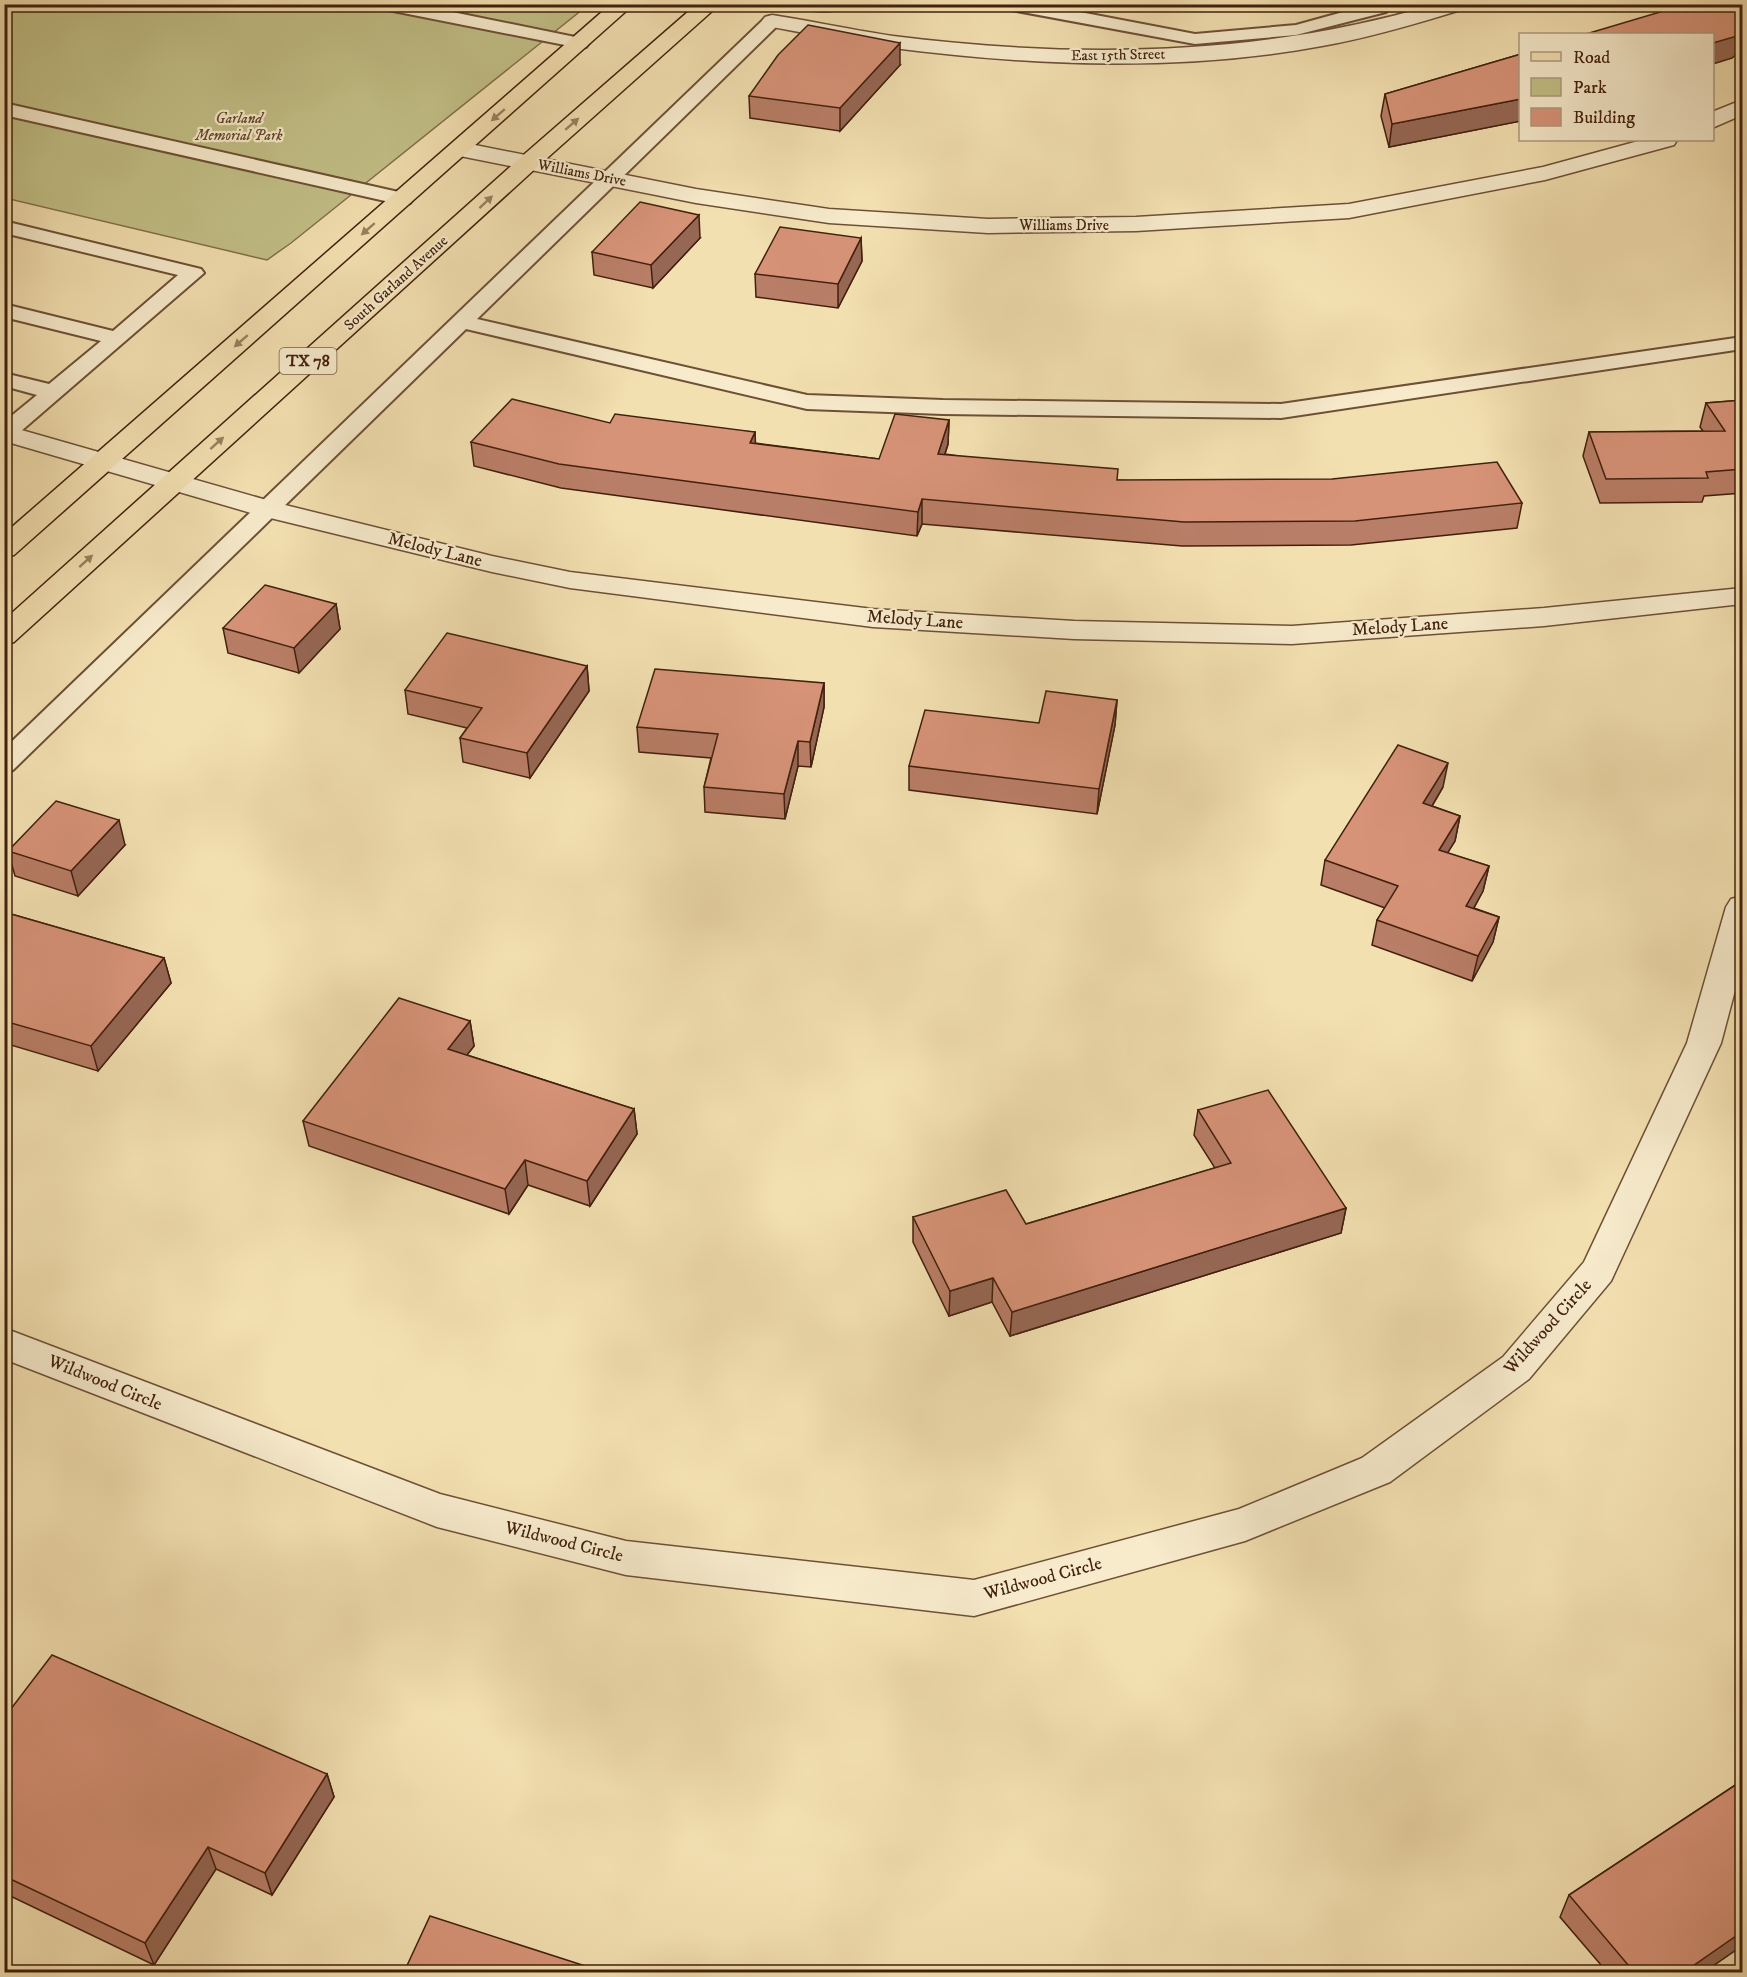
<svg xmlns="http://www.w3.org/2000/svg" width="1747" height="1977" viewBox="0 0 1747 1977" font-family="'IM FELL DW Pica',serif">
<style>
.green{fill:#c2c087;stroke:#82704a;stroke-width:1.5}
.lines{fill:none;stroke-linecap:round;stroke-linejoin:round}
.lane-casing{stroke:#6e5036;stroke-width:4}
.street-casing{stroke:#6e5036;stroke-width:3}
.primary-casing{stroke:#42200d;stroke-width:3}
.lane{fill:#f7ebcc;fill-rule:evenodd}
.street{fill:#f7ebcc;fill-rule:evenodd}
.primary{fill:#f3e0b1;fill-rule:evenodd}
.wall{fill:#b97e67;stroke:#42200d;stroke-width:1.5}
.shaded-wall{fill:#966754;stroke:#42200d;stroke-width:1.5}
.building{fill:#d79378;stroke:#42200d;stroke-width:1.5}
.oneway{fill:#9a805f}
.labels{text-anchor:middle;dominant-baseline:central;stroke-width:4.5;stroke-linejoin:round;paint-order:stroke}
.far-street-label{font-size:15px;fill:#42200d;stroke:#f7ebcc}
.far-park-label{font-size:15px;font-style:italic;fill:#62482c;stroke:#f7ebcc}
.shield{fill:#f7ebcc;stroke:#785d46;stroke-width:1.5}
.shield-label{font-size:16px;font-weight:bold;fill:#42200d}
.street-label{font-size:18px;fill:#42200d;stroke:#f7ebcc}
</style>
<rect width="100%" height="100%" fill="#f3e0b1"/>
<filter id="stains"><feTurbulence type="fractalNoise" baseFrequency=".00333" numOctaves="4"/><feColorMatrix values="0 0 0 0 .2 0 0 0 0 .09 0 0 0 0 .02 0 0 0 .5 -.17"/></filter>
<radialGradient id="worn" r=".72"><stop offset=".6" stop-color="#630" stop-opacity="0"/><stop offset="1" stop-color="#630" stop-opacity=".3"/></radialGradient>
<path class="green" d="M5 5H588L291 243 267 260 5 198Z"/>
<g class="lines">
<g class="lane-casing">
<g id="lane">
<path d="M374 4H413L580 38 586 39 589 43 586 47 580 48 383 9Z"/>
<path d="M799 4H848C840 13 807 13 799 4Z"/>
<path d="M997 4H1038L1195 34 1296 25 1372 4H1392L1386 12 1296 35 1195 44 1006 9Z"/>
<path d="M772 16 778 17 781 21 778 25 477 319 807 395 943 400 1281 404 1742 337V349L1281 418 943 414 807 409 466 329 13 770 4 772V749L766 17Z"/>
<path d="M4 103 403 193 410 195 413 199 410 203 403 205 4 115Z"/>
<path d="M4 221 201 269 204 273 13 438 5 440 4 422 37 395 4 386V373L49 384 101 341 4 317V304L113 331 178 275 4 233Z"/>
</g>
</g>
<g class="street-casing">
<g id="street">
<path d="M1436 4H1470L1467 8C1419 23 1372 37 1322 46 1181 72 1035 66 893 48 852 43 812 34 772 27L765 25 762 21 765 17 772 15C812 21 852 30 893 36 1075 59 1259 57 1436 4Z"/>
<path d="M1742 100V115L1712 128V112Z"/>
<path d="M1642 140H1677L1674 145 1545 180 1349 218 1136 231 988 233 829 223 696 203 460 156 452 154 449 149 452 144 460 142 696 189 829 209 988 219 1136 217 1349 204 1543 167Z"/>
<path d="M4 425 277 503 492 556 570 572 873 609 1074 621 1292 626 1544 608 1742 588V604L1544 626 1292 644 1074 639 873 627 570 588 492 572 258 515 4 441Z"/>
<path d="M1742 896V964L1721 1043 1611 1281 1529 1379 1390 1482 1245 1541 974 1616 626 1575 437 1527 4 1359V1328L440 1494 626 1541 974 1580 1239 1509 1362 1458 1503 1357 1584 1262 1687 1043 1726 907 1731 899Z"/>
</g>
</g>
<g class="primary-casing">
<g id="primary">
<path d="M611 4H634L14 555 4 557V534Z"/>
<path d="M697 4H720L536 168 14 642 4 645V620L520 158Z"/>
</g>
</g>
<use href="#lane" class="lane"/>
<use href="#street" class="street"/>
<use href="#primary" class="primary"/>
</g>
<g class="wall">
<path d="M1241 4H1279L1275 11Z"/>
<path d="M1521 54V121L1389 147 1381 116 1385 94Z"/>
<path d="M900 65 840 131 750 118 749 96Z"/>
<path d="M700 238 653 288 594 275 592 252Z"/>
<path d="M861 238 862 261 838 308 756 297 755 274Z"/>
<path d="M1743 400V493L1704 496 1702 502 1600 503 1583 456 1589 432 1703 431 1700 427 1706 403Z"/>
<path d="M949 420 948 444 945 454 1117 480 1522 503 1517 528 1351 545 1182 546 922 524 917 536 561 488 474 466 471 442 610 423 755 432V443L879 459Z"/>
<path d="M336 604 340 629 299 673 228 653 223 628Z"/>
<path d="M587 666 589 691 530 778 463 762 460 738 467 728 408 714 405 690Z"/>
<path d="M824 683V707L811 767 798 766 785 819 705 812 704 787 711 758 639 752 637 727Z"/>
<path d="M1117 700 1115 725 1097 814 909 790V766L1039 723Z"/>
<path d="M1443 787 1432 806 1460 816 1455 841 1447 853 1489 866 1483 891 1474 908 1499 917 1493 942 1472 981 1372 945 1377 920 1385 908 1321 885 1325 860Z"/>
<path d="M125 845 78 896 15 876 8 851Z"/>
<path d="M4 912 164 958 171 983 98 1071 4 1043Z"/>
<path d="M470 1021 474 1046 467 1055 634 1109 637 1134 590 1206 528 1185 509 1214 309 1146 303 1121Z"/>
<path d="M1198 1110 1346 1208 1341 1233 1010 1336 992 1302 949 1316 913 1242V1217L1026 1224 1215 1168 1194 1135Z"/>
<path d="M4 1718 327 1774 334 1797 272 1895 216 1869 154 1965 4 1893Z"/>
<path d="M1743 1780V1945L1704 1972H1607L1560 1917 1569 1895Z"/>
</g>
<g class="shaded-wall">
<path d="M1743 31V49L1732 58 1713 64V43Z"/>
<path d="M900 43V65L840 131V108Z"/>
<path d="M1521 99V121L1389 147 1392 124Z"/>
<path d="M699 215 700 238 653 288 651 265Z"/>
<path d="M861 238 862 261 838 308V284Z"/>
<path d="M949 420 948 444 937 478 938 454Z"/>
<path d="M755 432 756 456 750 443Z"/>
<path d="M922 499V524L917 536 918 512Z"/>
<path d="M336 604 340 629 299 673 294 648Z"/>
<path d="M587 666 589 691 530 778 527 753Z"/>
<path d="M824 683V707L811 767 810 742Z"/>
<path d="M1117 700 1115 725 1097 814 1099 789Z"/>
<path d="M798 741V766L785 819 784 794Z"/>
<path d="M1448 763 1443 787 1419 828 1423 803Z"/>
<path d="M1460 816 1455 841 1434 875 1439 850Z"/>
<path d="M119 820 125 845 78 896 71 871Z"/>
<path d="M1489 866 1483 891 1461 931 1466 906Z"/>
<path d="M1499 917 1493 942 1472 981 1478 956Z"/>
<path d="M164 958 171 983 98 1071 91 1046Z"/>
<path d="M470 1021 474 1046 452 1074 448 1049Z"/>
<path d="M634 1109 637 1134 590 1206 587 1181Z"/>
<path d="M525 1160 528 1185 509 1214 505 1189Z"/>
<path d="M1346 1208 1341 1233 1010 1336 1012 1312Z"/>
<path d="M993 1278 992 1302 949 1316 950 1291Z"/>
<path d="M327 1774 334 1797 272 1895 265 1873Z"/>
<path d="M208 1847 216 1869 154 1965 145 1943Z"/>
<path d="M1743 1931V1945L1704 1972H1684Z"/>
</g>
<g class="building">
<path d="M1687 4H1743V31L1737 36 1713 43V34H1586Z"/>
<path d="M808 25 900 43 840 108 749 96 778 55Z"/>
<path d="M1521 54V99L1392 124 1385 94Z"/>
<path d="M640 202 699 215 651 265 592 252Z"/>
<path d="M780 227 861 238 838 284 755 274Z"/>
<path d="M512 399 610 423 615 414 755 432 750 443 879 459 895 414 949 420 938 454 1118 469 1117 480 1332 479 1497 462 1522 503 1355 521 1184 522 922 499 918 512 559 464 471 442Z"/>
<path d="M1743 400V469L1706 472 1708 478 1606 479 1589 432 1725 431 1706 403Z"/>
<path d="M265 585 336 604 294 648 223 628Z"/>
<path d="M447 633 587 666 527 753 460 738 482 708 405 690Z"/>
<path d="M655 669 824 683 810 742 798 741 784 794 704 787 718 734 637 727Z"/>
<path d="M1046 691 1117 700 1099 789 909 766 925 710 1039 723Z"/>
<path d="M1398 745 1448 763 1423 803 1460 816 1439 850 1489 866 1466 906 1499 917 1478 956 1377 920 1398 886 1325 860Z"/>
<path d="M56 801 119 820 71 871 8 851Z"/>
<path d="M4 912 164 958 91 1046 4 1021Z"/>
<path d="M399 998 470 1021 448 1049 634 1109 587 1181 525 1160 505 1189 303 1121Z"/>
<path d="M1268 1090 1346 1208 1012 1312 993 1278 950 1291 913 1217 1006 1190 1026 1224 1231 1163 1198 1110Z"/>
<path d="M52 1655 327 1774 265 1873 208 1847 145 1943 4 1876V1718Z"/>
<path d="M1743 1780V1931L1684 1972H1634L1569 1895Z"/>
<path d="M430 1916 604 1972H404Z"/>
</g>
<defs><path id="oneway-solid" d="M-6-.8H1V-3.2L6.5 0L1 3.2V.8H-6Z" transform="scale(1.5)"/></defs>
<g class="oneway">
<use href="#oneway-solid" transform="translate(498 115) rotate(139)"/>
<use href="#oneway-solid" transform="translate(572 124) rotate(-41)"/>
<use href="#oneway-solid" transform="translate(486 202) rotate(-43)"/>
<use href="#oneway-solid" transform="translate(368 229) rotate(139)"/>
<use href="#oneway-solid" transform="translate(241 341) rotate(139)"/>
<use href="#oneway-solid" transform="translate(217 443) rotate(-42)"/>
<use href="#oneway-solid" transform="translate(86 561) rotate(-42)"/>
</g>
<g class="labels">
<g class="far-street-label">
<text transform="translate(1118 55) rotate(-1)">East 15th Street</text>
<text transform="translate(582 173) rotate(11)">Williams Drive</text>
<text x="1064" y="225">Williams Drive</text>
<text transform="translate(396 283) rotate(-42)">South Garland Avenue</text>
</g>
<g class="far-park-label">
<text x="239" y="118">Garland<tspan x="239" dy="17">Memorial Park</tspan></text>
</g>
<rect class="shield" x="279.5" y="348" width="57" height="26" rx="4.5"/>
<g class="shield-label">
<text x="308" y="361">TX 78</text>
</g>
<g class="street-label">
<text transform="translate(435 550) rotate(14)">Melody Lane</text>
<text transform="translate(915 620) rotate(4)">Melody Lane</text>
<text transform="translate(1400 627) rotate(-4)">Melody Lane</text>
<text transform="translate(1548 1327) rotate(-48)">Wildwood Circle</text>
<text transform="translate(105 1383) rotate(22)">Wildwood Circle</text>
<text transform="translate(564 1542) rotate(14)">Wildwood Circle</text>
<text transform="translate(1043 1579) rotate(-15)">Wildwood Circle</text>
</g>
</g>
<rect width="1747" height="1977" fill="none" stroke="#f3e0b1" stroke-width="24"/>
<rect x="6" y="6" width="1735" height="1965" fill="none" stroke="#42200d" stroke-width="3"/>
<rect x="12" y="12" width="1723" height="1953" fill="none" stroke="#42200d" stroke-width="1.5"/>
<rect x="1519" y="33" width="195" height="108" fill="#f7ebcc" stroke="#af9a80" stroke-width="1.5"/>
<rect x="1531" y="52" width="30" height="9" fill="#f3e0b1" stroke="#af9a80" stroke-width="1.5"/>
<text x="1573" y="63" font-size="18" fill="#42200d">Road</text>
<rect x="1531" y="78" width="30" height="18" fill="#c2c087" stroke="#af9a80" stroke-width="1.5"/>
<text x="1573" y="93" font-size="18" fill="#42200d">Park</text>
<rect x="1531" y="108" width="30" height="18" fill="#d79378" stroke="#af9a80" stroke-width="1.5"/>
<text x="1573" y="123" font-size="18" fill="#42200d">Building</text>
<rect width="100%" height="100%" filter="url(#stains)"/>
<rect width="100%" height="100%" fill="url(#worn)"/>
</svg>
